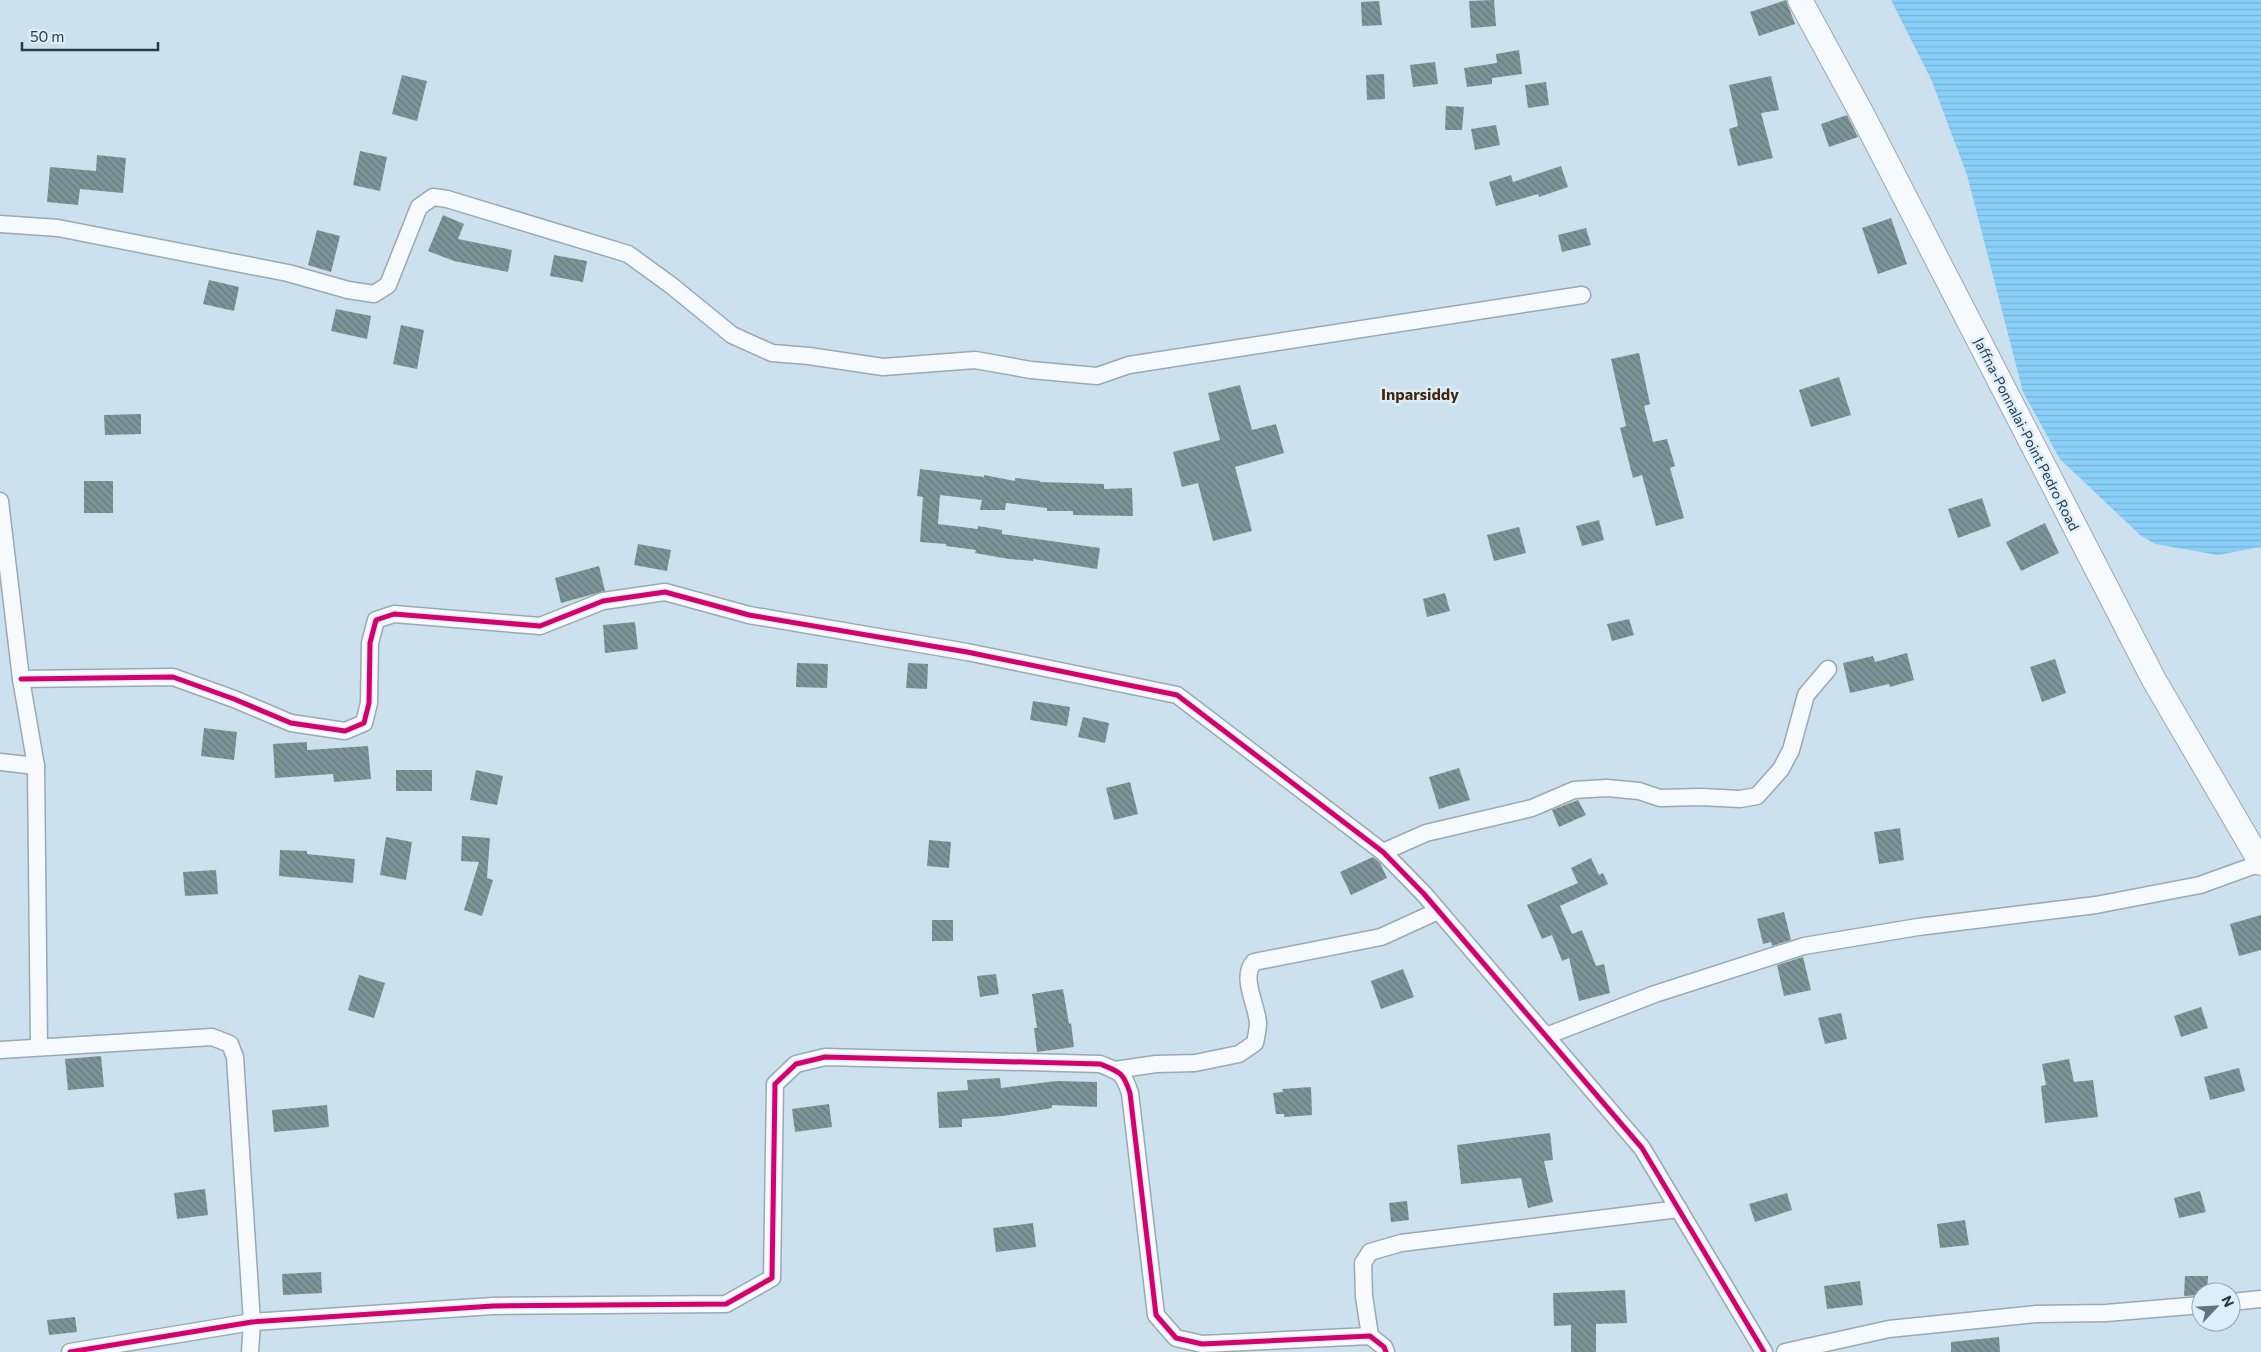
<svg xmlns="http://www.w3.org/2000/svg" width="2261" height="1352" viewBox="0 0 2261 1352" font-family="Commissioner,sans-serif">
<style>
.water{fill:url(#water-rules)}
.building{fill:url(#building-back-hatch)}
.lines{fill:none;stroke-linecap:round;stroke-linejoin:round}
.minor-casing{stroke:#98a9b5;stroke-width:19}
.secondary-casing{stroke:#98a9b5;stroke-width:26}
.minor{stroke:#f7fafc;stroke-width:16}
.secondary{stroke:#f7fafc;stroke-width:24}
.cycleway-casing{stroke:#dceefa;stroke-width:8}
.cycleway{stroke:#d6006c;stroke-width:5}
.labels{text-anchor:middle;dominant-baseline:central;stroke-width:5;stroke-linejoin:round;paint-order:stroke}
.street-label{font-size:14px;fill:#273945;stroke:#dceefa}
.quarter-label{font-size:16px;font-weight:bold;fill:#45260d;stroke:#dceefa}
</style>
<defs>
<pattern id="water-rules" width="6" height="5" patternUnits="userSpaceOnUse" patternTransform="scale(1.25)"><rect width="6" height="5" fill="#8acff8"/><path d="M0 2.5h6" fill="none" stroke="#77b2d6"/></pattern>
<pattern id="building-back-hatch" width="6" height="6" patternUnits="userSpaceOnUse" patternTransform="scale(1.25)"><rect width="6" height="6" fill="#7e9397"/><path d="M-1 5l2 2M0 0l6 6M5-1l2 2" fill="none" stroke="#67797d"/></pattern>
</defs>
<rect width="100%" height="100%" fill="#cce0ee"/>
<path class="water" d="M1891 0H2261V547L2218 555 2155 544 2140 535 2060 459 2023 392 1967 175 1931 79Z"/>
<g class="building">
<path d="M1494 0 1496 26 1471 28 1469 1Z"/>
<path d="M1786 0 1795 24 1759 36 1750 12Z"/>
<path d="M1379 1 1382 25 1362 26 1361 2Z"/>
<path d="M1519 50 1522 74 1492 78V84L1467 87 1464 68 1497 63 1496 54Z"/>
<path d="M1435 62 1438 84 1413 87 1410 65Z"/>
<path d="M1384 74 1385 99 1367 100 1366 75Z"/>
<path d="M402 75 427 81 417 121 392 114Z"/>
<path d="M1771 76 1779 110 1761 113 1773 158 1738 166 1729 129 1738 126 1729 85Z"/>
<path d="M1546 82 1549 105 1528 108 1525 85Z"/>
<path d="M1446 106 1464 107 1462 130H1445Z"/>
<path d="M1847 115 1858 137 1829 147 1821 124Z"/>
<path d="M1496 125 1500 145 1475 150 1471 129Z"/>
<path d="M360 151 387 157 380 191 353 185Z"/>
<path d="M97 155 126 158 123 193 80 189 78 205 47 202 50 167 96 171Z"/>
<path d="M1561 166 1568 187 1539 197 1538 194 1496 206 1489 182 1511 175 1513 182Z"/>
<path d="M443 215 464 224 458 239 512 250 508 272 454 261 428 251Z"/>
<path d="M1891 218 1907 264 1878 274 1862 228Z"/>
<path d="M1586 228 1591 245 1562 252 1558 235Z"/>
<path d="M317 230 340 236 331 272 308 265Z"/>
<path d="M554 255 587 261 583 282 550 276Z"/>
<path d="M209 280 239 287 234 311 203 304Z"/>
<path d="M336 309 371 316 367 339 331 331Z"/>
<path d="M401 325 424 330 417 369 393 364Z"/>
<path d="M1639 353 1650 404 1644 406 1653 442 1667 439 1675 466 1670 468 1684 518 1656 526 1642 475 1633 478 1620 428 1626 426 1611 359Z"/>
<path d="M1839 377 1851 415 1811 427 1799 390Z"/>
<path d="M1240 385 1252 430 1276 424 1284 453 1235 467 1252 531 1213 541 1198 483 1182 487 1173 452 1220 440 1208 393Z"/>
<path d="M141 414V434L105 435 104 415Z"/>
<path d="M920 469 984 477V475L1015 481V478L1040 481V482L1104 484V489L1132 488 1133 516 1073 515V511H1047V508L1006 503 1005 510H980L982 500 940 495 938 524 978 529V526L1002 530V534L1100 548 1097 569 1033 559V561L1009 559 975 553 976 550 946 546V544L920 542 923 497 917 496Z"/>
<rect x="84" y="481" width="29" height="32"/>
<path d="M1982 498 1991 526 1958 538 1948 509Z"/>
<path d="M1599 520 1604 540 1582 546 1576 526Z"/>
<path d="M2045 523 2059 553 2021 571 2006 542Z"/>
<path d="M1519 527 1526 553 1494 561 1487 535Z"/>
<path d="M638 544 671 550 667 571 634 565Z"/>
<path d="M599 566 605 591 561 603 555 578Z"/>
<path d="M1445 593 1450 611 1427 617 1423 599Z"/>
<path d="M1629 619 1634 635 1612 641 1607 624Z"/>
<path d="M635 622 638 649 605 653 603 625Z"/>
<path d="M1907 653 1914 680 1890 687 1889 684 1850 693 1843 663 1873 656 1875 662Z"/>
<path d="M2055 659 2066 693 2042 702 2030 667Z"/>
<path d="M797 663 828 664 827 688 796 687Z"/>
<path d="M908 663 928 664 927 689 906 688Z"/>
<path d="M1033 701 1070 707 1067 726 1030 720Z"/>
<path d="M1083 717 1109 723 1105 743 1078 737Z"/>
<path d="M204 728 237 732 234 760 201 756Z"/>
<path d="M307 742V750L368 746 371 779 334 782 333 774 275 778 273 744Z"/>
<path d="M1459 768 1470 800 1439 809 1429 777Z"/>
<rect x="396" y="770" width="36" height="21"/>
<path d="M476 770 503 776 497 805 470 800Z"/>
<path d="M1130 782 1138 814 1114 820 1106 788Z"/>
<path d="M1578 800 1586 815 1559 827 1552 810Z"/>
<path d="M1900 828 1904 860 1879 864 1874 832Z"/>
<path d="M462 836 490 838 487 878 493 880 482 916 464 910 479 862 461 861Z"/>
<path d="M386 837 412 842 406 880 380 875Z"/>
<path d="M929 840 951 842 949 868 927 866Z"/>
<path d="M280 850 307 851V854L355 859 353 883 279 876Z"/>
<path d="M1373 857 1380 863 1387 878 1351 895 1340 872Z"/>
<path d="M1591 858 1599 875 1603 873 1608 884 1560 906 1572 934 1582 930 1596 966 1604 964 1610 993 1579 1001 1569 958 1562 961 1552 935 1542 939 1527 905 1578 883 1571 868Z"/>
<path d="M216 870 218 894 185 896 183 872Z"/>
<path d="M1784 912 1791 940 1772 946 1771 942 1763 944 1757 919Z"/>
<path d="M2261 915V950L2239 956 2230 924Z"/>
<rect x="932" y="920" width="21" height="21"/>
<path d="M1803 957 1811 990 1784 996 1777 965Z"/>
<path d="M1403 969 1414 997 1381 1009 1371 981Z"/>
<path d="M996 974 999 994 980 997 977 976Z"/>
<path d="M359 975 385 983 374 1018 348 1010Z"/>
<path d="M1063 989 1069 1024 1071 1023 1074 1047 1037 1052 1034 1028H1037L1032 994Z"/>
<path d="M2201 1007 2208 1028 2181 1037 2174 1016Z"/>
<path d="M1841 1013 1847 1039 1825 1044 1818 1018Z"/>
<path d="M101 1056 104 1087 68 1090 65 1059Z"/>
<path d="M2069 1059 2074 1082 2093 1080 2098 1117 2045 1123 2041 1086 2046 1085 2042 1064Z"/>
<path d="M2239 1068 2245 1091 2210 1100 2204 1077Z"/>
<path d="M1000 1078 1001 1088 1056 1081 1097 1082V1107L1052 1105V1108L1003 1116 962 1119V1127L939 1128 937 1092 968 1090 967 1080Z"/>
<path d="M1311 1087 1312 1115 1284 1117V1114H1276L1273 1093 1283 1092 1282 1089Z"/>
<path d="M829 1104 832 1127 795 1132 792 1109Z"/>
<path d="M327 1105 329 1127 274 1132 272 1110Z"/>
<path d="M1550 1133 1553 1160 1544 1161 1553 1202 1528 1208 1521 1178 1461 1184 1457 1145Z"/>
<path d="M205 1189 208 1215 177 1219 174 1193Z"/>
<path d="M2200 1191 2206 1212 2179 1218 2174 1198Z"/>
<path d="M1787 1193 1792 1210 1755 1222 1749 1204Z"/>
<path d="M1407 1201 1409 1220 1391 1222 1389 1203Z"/>
<path d="M1965 1220 1969 1245 1940 1248 1937 1224Z"/>
<path d="M1033 1223 1036 1247 996 1252 993 1228Z"/>
<path d="M321 1272 322 1293 283 1295 282 1274Z"/>
<path d="M2185 1276H2208L2207 1292H2201V1295L2184 1296Z"/>
<path d="M1860 1281 1863 1305 1827 1309 1824 1286Z"/>
<path d="M1625 1290 1627 1323 1596 1324V1352H1571V1325L1554 1326 1553 1293Z"/>
<path d="M75 1317 77 1332 49 1335 47 1320Z"/>
<path d="M1999 1337 2000 1352H1951V1342Z"/>
</g>
<g class="lines">
<g class="minor-casing">
<g id="minor">
<path d="M0 224 58 228 288 273 348 290 374 294 388 285 419 207 433 197 447 199 628 254 672 286 732 335 772 353 809 356 883 367 975 360 1031 370 1097 376 1129 365 1582 295"/>
<path d="M0 501 21 679 36 766 39 1047"/>
<path d="M21 679 173 677 234 699 291 723 345 731 364 723 369 703 370 643 376 620 394 614 540 626 603 601 665 592 749 615 967 652 1177 695 1383 852 1424 894 1642 1148 1764 1352"/>
<path d="M0 762 36 766"/>
<path d="M1383 852 1426 833 1532 808 1574 790 1607 788 1639 791 1660 798 1701 797 1740 799 1757 796 1781 769 1791 750 1806 695 1828 669"/>
<path d="M1546 1036 1655 994 1804 946 1918 927 2096 905 2200 885 2261 863"/>
<path d="M0 1050 212 1037 230 1044 235 1057 252 1322 250 1352"/>
<path d="M1115 1070 1156 1064 1195 1063 1239 1054 1255 1043C1256 1037 1258 1030 1258 1023 1257 1005 1240 977 1254 962L1381 937 1438 911"/>
<path d="M2231 1302 2261 1299"/>
<path d="M1370 1336 1364 1296 1363 1263 1370 1252 1401 1243 1679 1209"/>
<path d="M70 1352 252 1322 493 1306 726 1304 772 1278 775 1084 796 1064 825 1057 1100 1064C1120 1072 1123 1072 1130 1093L1156 1315 1176 1338 1202 1344 1370 1336 1384 1347 1386 1352"/>
<path d="M1785 1352 1889 1329 2036 1314 2106 1313 2201 1305"/>
</g>
</g>
<g class="secondary-casing">
<path id="secondary" d="M1800 0 1862 114 2154 680 2261 863"/>
</g>
<use href="#minor" class="minor"/>
<use href="#secondary" class="secondary"/>
<g class="cycleway-casing">
<g id="cycleway">
<path d="M21 679 173 677 234 699 291 723 345 731 364 723 369 703 370 643 376 620 394 614 540 626 603 601 665 592 749 615 967 652 1177 695 1383 852 1424 894 1642 1148 1764 1352"/>
<path d="M70 1352 252 1322 493 1306 726 1304 772 1278 775 1084 796 1064 825 1057 1100 1064C1120 1072 1123 1072 1130 1093L1156 1315 1176 1338 1202 1344 1370 1336 1384 1347 1386 1352"/>
</g>
</g>
<use href="#cycleway" class="cycleway"/>
</g>
<g class="labels">
<g class="street-label">
<text transform="translate(2027 434) rotate(63)">Jaffna-Ponnalai-Point Pedro Road</text>
</g>
<g class="quarter-label">
<text x="1420" y="393">Inparsiddy</text>
</g>
</g>
<g transform="translate(2216 1307) rotate(65)"><circle r="24" fill="#dceefa" stroke="#94a6b2"/>
<path d="M0-4L9 19L0 12L-9 19Z" fill="#617380"/>
<text y="-8" font-size="14" font-weight="bold" text-anchor="middle" fill="#273945">N</text>
</g>
<path d="M22 42v8h136v-8" fill="none" stroke="#273945" stroke-width="2.5"/>
<text x="30" y="42" font-size="15" fill="#273945" stroke="#dceefa" stroke-width="4" paint-order="stroke">50 m</text>
</svg>
